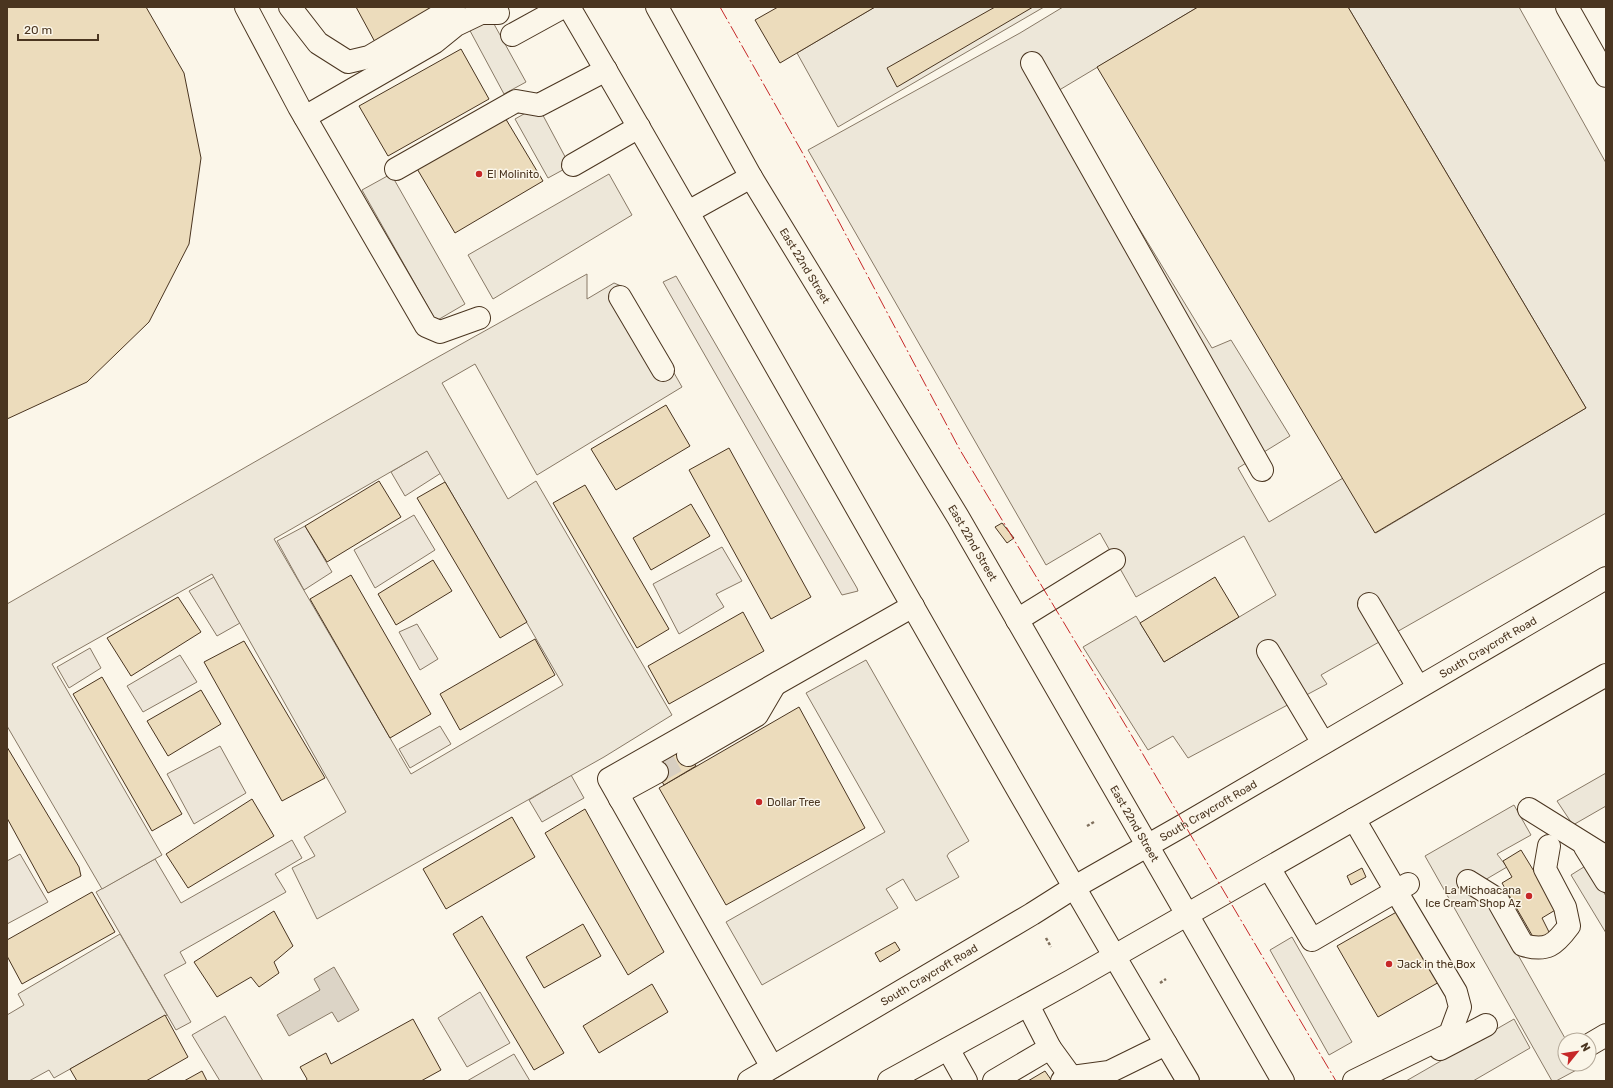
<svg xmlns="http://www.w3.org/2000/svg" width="1613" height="1088" viewBox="0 0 1613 1088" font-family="Rubik,sans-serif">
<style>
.green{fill:#ede6d9;stroke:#887966}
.parking{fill:#ede7d9;stroke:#887966;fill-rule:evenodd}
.water{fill:#dcd4c6;stroke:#887966}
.building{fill:#ecdcbc;stroke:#4a3520}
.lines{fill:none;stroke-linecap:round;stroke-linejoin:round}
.minor-tunnel{stroke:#d8cfc1;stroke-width:22;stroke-dasharray:22 11;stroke-linecap:butt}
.minor-casing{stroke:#4a3520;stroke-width:24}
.major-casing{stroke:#4a3520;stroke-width:24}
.path{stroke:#7f6f5c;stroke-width:2.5;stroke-dasharray:3 2;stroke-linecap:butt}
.minor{stroke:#fbf6e9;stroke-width:22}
.major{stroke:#fbf6e9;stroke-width:22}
.power{stroke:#c62828;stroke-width:1;stroke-dasharray:14 3 2 3;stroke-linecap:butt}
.poi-dot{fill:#c62828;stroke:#fbf6e9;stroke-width:1.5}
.labels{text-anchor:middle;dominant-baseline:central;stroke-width:3;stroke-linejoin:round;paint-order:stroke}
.poi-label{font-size:11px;fill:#4a3520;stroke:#fbf6e9;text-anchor:start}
.street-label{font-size:11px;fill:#4a3520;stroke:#fbf6e9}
</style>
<rect width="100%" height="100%" fill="#fbf6e9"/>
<g class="green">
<path d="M676 276 857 588 858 591 842 595 663 282Z"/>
<path d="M428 450 441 473 405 496 391 472Z"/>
<path d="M414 515 435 550 375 588 354 550Z"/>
<path d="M305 526 332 572 304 590 277 541Z"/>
<path d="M722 547 742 581 716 594 724 607 679 634 653 584Z"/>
<path d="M214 577 240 623 217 636 189 591Z"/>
<path d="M417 624 438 659 420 670 399 632Z"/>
<path d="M90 648 101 668 69 688 57 667Z"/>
<path d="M180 655 197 682 143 712 127 686Z"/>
<path d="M440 726 451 744 410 768 399 749Z"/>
<path d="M220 746 246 793 194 824 167 774Z"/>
<path d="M571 775 584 798 542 822 529 800Z"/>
<path d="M292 840 302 858 275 874 286 892 180 952 186 963 164 975 191 1022 176 1030 96 892 155 859 181 903Z"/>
<path d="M20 854 48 902 7 924V861Z"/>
<path d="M480 992 510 1043 467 1067 438 1018Z"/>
<path d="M225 1016 263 1081H220L192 1035Z"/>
</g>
<g class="parking">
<path d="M875 7H1044L838 127 797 53Z"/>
<path d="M1063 7H1198L1056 92 1212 348 1231 340 1290 436 1238 468 1269 522 1343 478 1376 533 1586 408 1348 7H1519L1606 163V513L1321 675 1327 684 1188 758 1173 736 1148 750 1083 647 1136 616 1164 662 1276 595 1244 536 1136 597 1100 533 1046 565 808 150 1020 33Z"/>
<path d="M489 15 526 82 504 94 468 27Z"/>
<path d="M538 106 570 166 548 178 515 119Z"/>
<path d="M391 174 465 304 436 321 362 190Z"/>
<path d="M609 174 632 215 493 299 468 255Z"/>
<path d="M587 274V299L614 283 626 288 682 387 537 475 475 364 442 383 508 499 536 481 672 715 604 757 317 919 292 868 315 856 304 837 346 812 212 574 52 664 162 855 102 889 7 726V604L429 362ZM427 451 563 685 411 774 274 539Z"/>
<path d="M866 660 969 841 949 853 947 856 959 877 916 901 903 879 886 889 898 908 762 985 726 922 885 832 806 693Z"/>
<path d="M1606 773V806L1573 825 1557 801Z"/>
<path d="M1514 805 1531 835 1497 854 1507 867 1478 884 1566 1040H1565V1064H1580L1582 1067 1556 1081H1552L1425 856Z"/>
<path d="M1587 865 1606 896V933L1571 875Z"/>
<path d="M120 934 167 1015 54 1078 49 1070 29 1081H7V1015L24 1005 18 994Z"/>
<path d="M1292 937 1352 1042 1329 1055 1270 950Z"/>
<path d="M1514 1019 1530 1048 1473 1081H1406Z"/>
<path d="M514 1054 530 1081H467Z"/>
</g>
<path class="water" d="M334 967 359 1010 338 1022 332 1012 289 1036 277 1015 320 990 314 979Z"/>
<g class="building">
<path d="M7 7H146L184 73 201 158 189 244 149 322 87 382 7 419Z"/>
<path d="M356 7H433L375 42Z"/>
<path d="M778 7H875L780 63 755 20Z"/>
<path d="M995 7H1033L897 87 887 68Z"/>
<path d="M1198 7H1348L1586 408 1375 533 1097 67Z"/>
<path d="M461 49 489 99 388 156 359 106Z"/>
<path d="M504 116 543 181 455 233 416 167Z"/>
<path d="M666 405 690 446 616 490 591 449Z"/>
<path d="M729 448 811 597 771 619 689 470Z"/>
<path d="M379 481 401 517 327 562 305 526Z"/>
<path d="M445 482 527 622 500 638 417 498Z"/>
<path d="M585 485 669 629 637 648 553 503Z"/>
<path d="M691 504 710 536 651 570 633 538Z"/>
<path d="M1002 523 1014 538 1007 543 995 527Z"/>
<path d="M433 560 452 591 396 625 378 594Z"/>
<path d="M351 575 431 714 390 738 310 599Z"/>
<path d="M1215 577 1239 617 1164 662 1140 623Z"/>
<path d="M178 597 201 632 131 676 107 638Z"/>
<path d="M743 612 764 651 669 704 648 666Z"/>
<path d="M535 639 555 675 460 730 440 694Z"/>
<path d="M244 641 325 778 282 801 204 662Z"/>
<path d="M102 677 182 814 152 831 73 694Z"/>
<path d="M201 690 221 724 168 756 147 721Z"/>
<path d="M799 707 865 828 726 905 659 788Z"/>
<path d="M682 745 696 766 664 785 651 762Z"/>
<path d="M7 747 79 867 81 876 48 893 7 818Z"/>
<path d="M252 799 274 836 188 888 166 854Z"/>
<path d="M585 809 664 952 628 975 545 833Z"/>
<path d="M512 817 535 857 446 909 423 869Z"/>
<path d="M1521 850 1557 909 1542 918 1550 934 1536 942 1502 883 1512 877 1503 861Z"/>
<path d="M1362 868 1366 877 1351 885 1347 876Z"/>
<path d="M92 892 115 932 22 984 7 956V940Z"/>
<path d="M1400 910 1441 981 1378 1017 1337 946Z"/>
<path d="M274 911 293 946 274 962 279 973 259 987 251 977 217 997 194 962Z"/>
<path d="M482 916 564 1053 534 1070 453 934Z"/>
<path d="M583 924 601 956 544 988 526 957Z"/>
<path d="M895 942 900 950 880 962 875 953Z"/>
<path d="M652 984 668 1012 599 1053 583 1026Z"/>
<path d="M165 1015 188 1057 146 1081H77L70 1069Z"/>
<path d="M413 1019 441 1070 421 1081H306L307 1079 300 1067 326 1053 331 1064Z"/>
<path d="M202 1071 207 1081H184Z"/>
<path d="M1045 1071 1052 1081H1028Z"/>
</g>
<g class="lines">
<path class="minor-tunnel" d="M657 772 688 755"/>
<g class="minor-casing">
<g id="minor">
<path d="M246 7 299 107 426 326 440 332 479 318"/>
<path d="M290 7 318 43 348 62 369 57 454 7"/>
<path d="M1567 7 1606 76"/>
<path d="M512 35 563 7"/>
<path d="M1032 63 1262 470"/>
<path d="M305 117 435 42 456 25 481 13H498"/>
<path d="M573 165 639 127"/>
<path d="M396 169 516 101 539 105 606 70"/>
<path d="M688 212 751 177"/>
<path d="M620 297 663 370"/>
<path d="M1369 604 1418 687"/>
<path d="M1017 620 1114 560"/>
<path d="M1268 651 1323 743"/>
<path d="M688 755 757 715 774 686"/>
<path d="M620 799 624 790 657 772"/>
<path d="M1529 809 1606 857"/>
<path d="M1585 847 1606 881"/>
<path d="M1269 868 1312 940 1396 891 1354 819"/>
<path d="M1468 881 1497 899 1523 945C1547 952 1555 945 1569 926L1565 907 1545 869 1549 846"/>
<path d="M1589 1045 1606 1035"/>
<path d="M1050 1048 1074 1081"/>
<path d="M948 1049 966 1081"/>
<path d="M1440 1049 1486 1025"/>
<path d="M772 1067 609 779 913 606"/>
<path d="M994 1081 1050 1048 1028 1005"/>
<path d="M1062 1081 1072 1077 1109 1072 1166 1044"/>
<path d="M1354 1081 1450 1034 1460 1007 1456 992 1396 891 1408 884"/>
</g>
</g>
<g class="major-casing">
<g id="major">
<path d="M569 7C778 364 977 726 1188 1081"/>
<path id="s1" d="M657 7 751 177 958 517 1283 1081"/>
<path id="s2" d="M749 1081 1032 914 1073 888 1182 826 1606 578"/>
<path d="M889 1081 1071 981 1606 675"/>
</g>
</g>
<g class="path">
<path d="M1087 826 1094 822"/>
<path d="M1046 938 1051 947"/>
<path d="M1160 983 1166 979"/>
</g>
<use href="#minor" class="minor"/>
<use href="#major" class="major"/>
<path class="power" d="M720 7 802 152 960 450 1141 751 1336 1081"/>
</g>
<g class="poi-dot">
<circle cx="479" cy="174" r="4"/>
<circle cx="759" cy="802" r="4"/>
<circle cx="1529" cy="896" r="4"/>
<circle cx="1389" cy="964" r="4"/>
</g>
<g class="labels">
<g class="poi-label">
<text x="487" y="174">El Molinito</text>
<text x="767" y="802">Dollar Tree</text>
<text x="1521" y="890" text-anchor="end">La Michoacana<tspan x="1521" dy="13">Ice Cream Shop Az</tspan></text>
<text x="1397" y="964">Jack in the Box</text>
</g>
<g class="street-label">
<text stroke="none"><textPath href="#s1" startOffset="298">East 22nd Street</textPath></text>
<text stroke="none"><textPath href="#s1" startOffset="622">East 22nd Street</textPath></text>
<text stroke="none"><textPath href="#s2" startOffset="857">South Craycroft Road</textPath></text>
<text stroke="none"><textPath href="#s2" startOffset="533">South Craycroft Road</textPath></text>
<text stroke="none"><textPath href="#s1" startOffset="946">East 22nd Street</textPath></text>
<text stroke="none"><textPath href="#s2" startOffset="209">South Craycroft Road</textPath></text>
</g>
</g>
<rect width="1613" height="1088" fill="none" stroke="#4a3520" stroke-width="16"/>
<g transform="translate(1577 1052) rotate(60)"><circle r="19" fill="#fbf6e9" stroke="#b4a999"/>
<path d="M0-3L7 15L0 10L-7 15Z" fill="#c62828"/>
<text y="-6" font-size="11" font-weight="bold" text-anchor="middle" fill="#4a3520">N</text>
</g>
<path d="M18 34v6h80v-6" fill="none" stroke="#4a3520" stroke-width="2"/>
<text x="24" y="34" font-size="12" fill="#4a3520" stroke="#fbf6e9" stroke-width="3" paint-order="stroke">20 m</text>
</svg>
